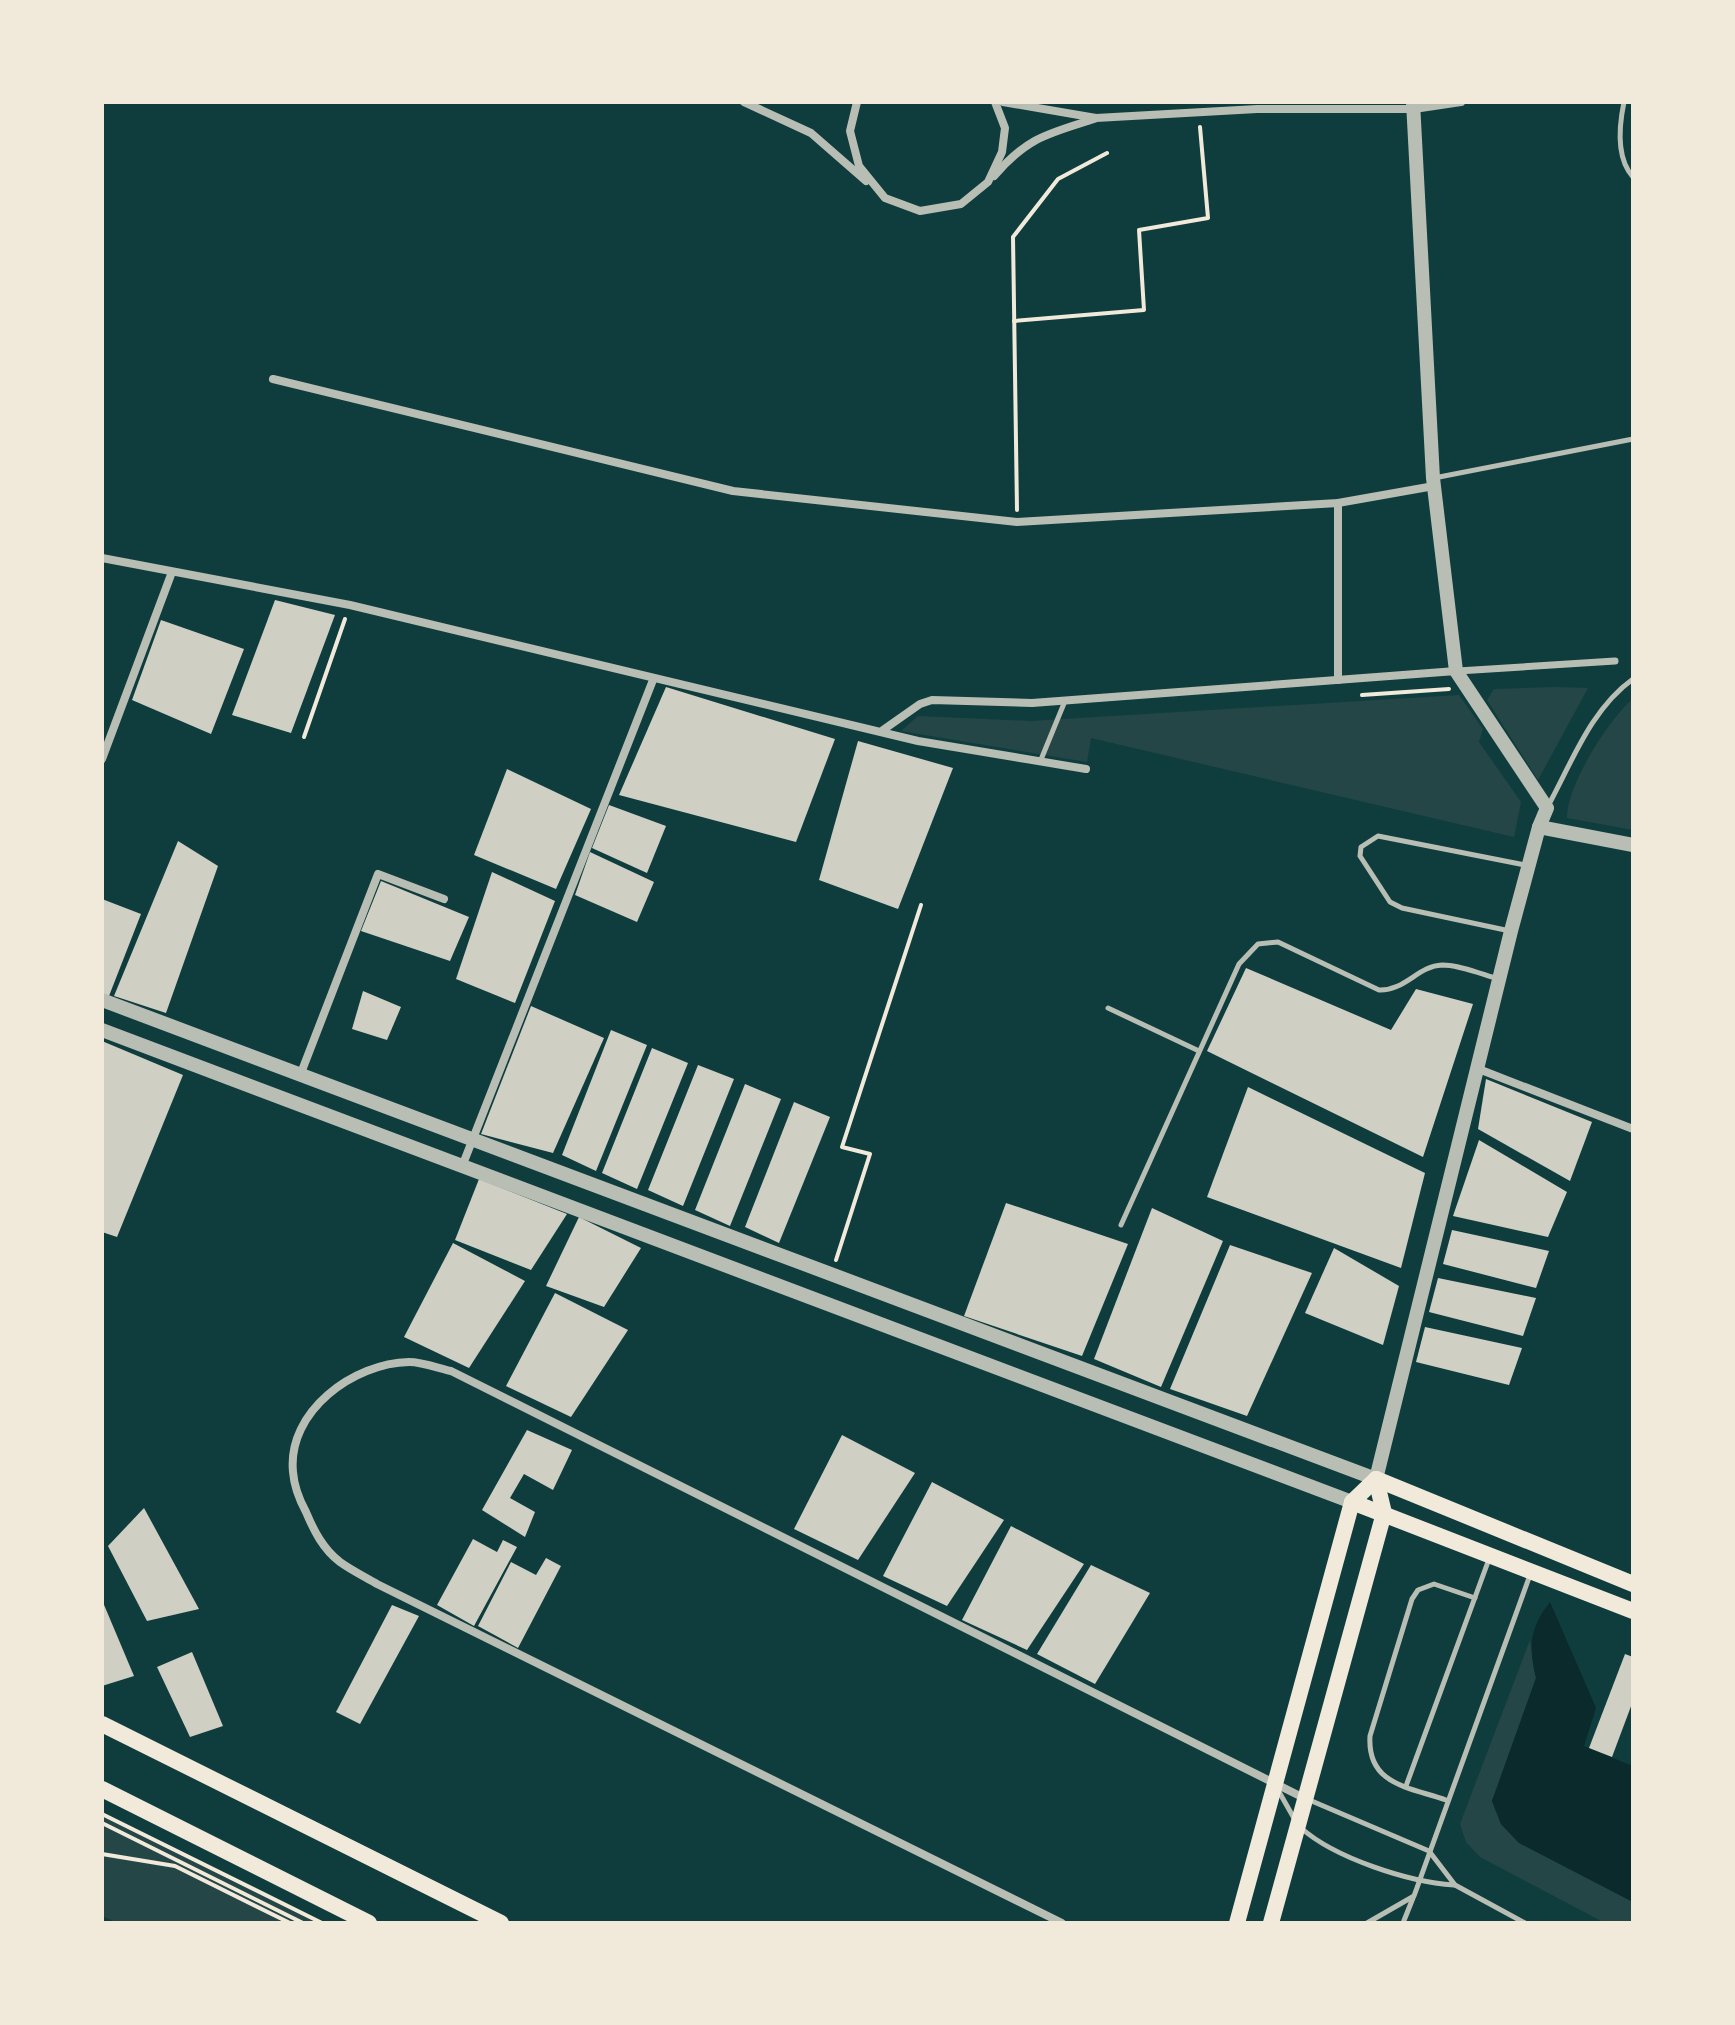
<svg xmlns="http://www.w3.org/2000/svg" width="1735" height="2025" viewBox="0 0 1735 2025" font-family="'Asap Condensed',sans-serif">
<style>
.green{fill:#244646}
.water{fill:#0a2a2b}
.building{fill:#cfcfc3}
.lines{fill:none;stroke-linecap:round;stroke-linejoin:round}
.path{stroke:#f1e9da;stroke-width:4}
.service{stroke:#b8beb3;stroke-width:5}
.pedestrian{stroke:#b8beb3;stroke-width:7}
.minor{stroke:#b8beb3;stroke-width:8}
.tertiary{stroke:#b8beb3;stroke-width:14}
.secondary{stroke:#f1e9da;stroke-width:16}
.primary{stroke:#f1e9da;stroke-width:16}
</style>
<rect width="100%" height="100%" fill="#0f3d3e"/>
<g class="green">
<path d="M1554 687 1588 688 1538 780 1487 700 1494 689Z"/>
<path d="M1459 695 1483 729 1479 742 1521 802 1514 837 1091 738 1087 762 901 731 918 716 1031 721Z"/>
<path d="M1633 699V830L1567 818C1566 787 1609 718 1633 699Z"/>
<path d="M1530 1640 1536 1678 1492 1801 1501 1824 1519 1843 1633 1902V1923H1605L1480 1857 1466 1842 1460 1824Z"/>
<path d="M102 1813 323 1923H118L102 1916Z"/>
</g>
<path class="water" d="M1550 1602 1596 1708 1584 1746 1630 1765 1633 1760V1902L1519 1843 1501 1824 1492 1801 1536 1678C1528 1647 1530 1627 1550 1602Z"/>
<g class="building">
<path d="M275 600 335 615 291 733 232 715Z"/>
<path d="M161 620 244 649 211 734 132 700Z"/>
<path d="M666 687 835 739 796 842 619 795Z"/>
<path d="M858 741 953 768 898 909 819 880Z"/>
<path d="M507 769 591 809 556 889 474 855Z"/>
<path d="M609 805 666 826 647 873 592 848Z"/>
<path d="M178 841 218 866 166 1013 114 996Z"/>
<path d="M590 852 654 882 637 922 575 895Z"/>
<path d="M492 872 555 901 515 1003 456 979Z"/>
<path d="M381 881 469 917 450 961 361 931Z"/>
<path d="M102 899 141 914 109 996 102 993Z"/>
<path d="M1246 968 1391 1030 1416 989 1473 1004 1423 1157 1207 1051Z"/>
<path d="M363 991 401 1007 387 1040 352 1029Z"/>
<path d="M531 1006 604 1038 553 1153 481 1134Z"/>
<path d="M611 1030 647 1045 596 1171 562 1155Z"/>
<path d="M102 1041 183 1075 117 1237 102 1232Z"/>
<path d="M652 1048 688 1063 637 1189 602 1173Z"/>
<path d="M698 1065 734 1079 683 1206 648 1190Z"/>
<path d="M1486 1079 1592 1122 1570 1181 1478 1129Z"/>
<path d="M745 1084 781 1099 730 1226 695 1210Z"/>
<path d="M1248 1087 1425 1173 1401 1268 1207 1197Z"/>
<path d="M794 1102 830 1117 779 1243 745 1227Z"/>
<path d="M1479 1140 1567 1192 1548 1237 1453 1216Z"/>
<path d="M479 1179 567 1214 531 1270 455 1240Z"/>
<path d="M1006 1203 1128 1244 1082 1356 964 1316Z"/>
<path d="M1152 1208 1223 1241 1161 1387 1094 1359Z"/>
<path d="M579 1217 641 1248 604 1307 546 1286Z"/>
<path d="M1452 1230 1549 1251 1536 1288 1443 1264Z"/>
<path d="M453 1243 525 1281 469 1368 404 1337Z"/>
<path d="M1230 1245 1312 1273 1247 1416 1170 1389Z"/>
<path d="M1334 1248 1399 1286 1383 1345 1305 1313Z"/>
<path d="M1438 1278 1536 1298 1523 1336 1429 1312Z"/>
<path d="M555 1293 628 1330 571 1417 506 1386Z"/>
<path d="M1425 1327 1522 1348 1509 1385 1416 1362Z"/>
<path d="M527 1430 572 1450 553 1490 524 1474 510 1498 535 1512 525 1537 482 1510Z"/>
<path d="M842 1435 915 1473 858 1560 794 1529Z"/>
<path d="M932 1482 1004 1520 947 1606 883 1576Z"/>
<path d="M144 1508 199 1609 147 1621 108 1546Z"/>
<path d="M1011 1526 1084 1564 1027 1650 962 1620Z"/>
<path d="M473 1539 497 1552 503 1540 517 1547 474 1626 437 1605Z"/>
<path d="M546 1558 561 1566 518 1648 478 1626 511 1562 536 1575Z"/>
<path d="M1091 1565 1150 1593 1095 1684 1037 1654Z"/>
<path d="M102 1600 134 1676 102 1686Z"/>
<path d="M392 1605 419 1616 360 1724 336 1712Z"/>
<path d="M192 1652 223 1726 190 1737 157 1667Z"/>
<path d="M1625 1654 1633 1657V1701L1612 1757 1589 1748Z"/>
</g>
<g class="lines">
<g class="path">
<path d="M1014 321 1144 310 1139 230 1208 218 1200 127"/>
<path d="M1017 510 1013 237 1058 179 1107 153"/>
<path d="M1362 695 1449 689"/>
<path d="M304 737 345 619"/>
<path d="M836 1260 870 1154 842 1147 921 905"/>
<path d="M102 1814 322 1923"/>
<path d="M102 1823 303 1923"/>
<path d="M102 1854 175 1866 290 1923"/>
</g>
<g class="service">
<path d="M1624 102C1619 126 1616 158 1633 177"/>
<path d="M1434 478 1633 439"/>
<path d="M1040 762 1065 701"/>
<path d="M1548 806C1572 762 1591 709 1633 679"/>
<path d="M1510 931 1402 908 1390 902 1360 856 1361 847 1378 836 1525 865"/>
<path d="M1108 1008 1199 1051"/>
<path d="M1121 1225 1239 964 1258 944 1278 942 1379 990C1405 991 1418 966 1442 965 1460 965 1481 974 1498 979"/>
<path d="M1406 1786 1489 1559"/>
<path d="M1278 1790 1295 1820"/>
<path d="M1307 1799 1429 1851 1455 1885 1525 1923"/>
<path d="M1446 1800C1409 1787 1367 1785 1370 1736L1412 1599 1418 1590 1434 1584 1475 1598"/>
<path d="M1301 1828C1335 1858 1408 1882 1454 1885"/>
<path d="M1367 1923 1414 1896 1530 1575"/>
<path d="M1403 1923 1413 1898"/>
</g>
<path class="pedestrian" d="M1458 671 1615 661"/>
<g class="minor">
<path d="M744 102 811 133 866 181"/>
<path d="M857 102 850 131 859 166 885 198 920 211 961 204 988 182 1002 152 1005 128 995 102"/>
<path d="M1003 102 1096 118 1257 109H1414L1461 102"/>
<path d="M994 176C1028 137 1047 134 1094 119"/>
<path d="M273 379 733 491 1017 522 1338 503 1434 486"/>
<path d="M102 558 350 605 918 741 1086 769"/>
<path d="M1338 680V503"/>
<path d="M883 730 920 704 932 700 1032 703 1456 671"/>
<path d="M102 759 172 572"/>
<path d="M1476 1068 1633 1129"/>
<path d="M301 1073 378 874 444 899"/>
<path d="M463 1164 653 680"/>
<path d="M1062 1923 377 1584C365 1577 351 1570 340 1562 323 1549 314 1531 306 1512 300 1501 294 1485 293 1472 287 1411 354 1363 409 1362 422 1362 438 1368 451 1371L1304 1798"/>
</g>
<g class="tertiary">
<path d="M1539 827 1633 845"/>
<path d="M102 1000 1376 1479 1511 931 1539 827 1547 808 1456 671 1433 478 1413 102"/>
<path d="M102 1030 1352 1502"/>
</g>
<g class="secondary">
<path d="M1376 1479 1633 1584"/>
<path d="M1352 1502 1633 1611"/>
<path d="M1237 1923 1352 1502 1376 1479"/>
<path d="M1271 1923 1384 1513 1376 1479"/>
</g>
<g class="primary">
<path d="M102 1724 501 1923"/>
<path d="M102 1789 369 1923"/>
</g>
</g>
<rect width="1735" height="2025" fill="none" stroke="#f1e9da" stroke-width="208"/>
</svg>
